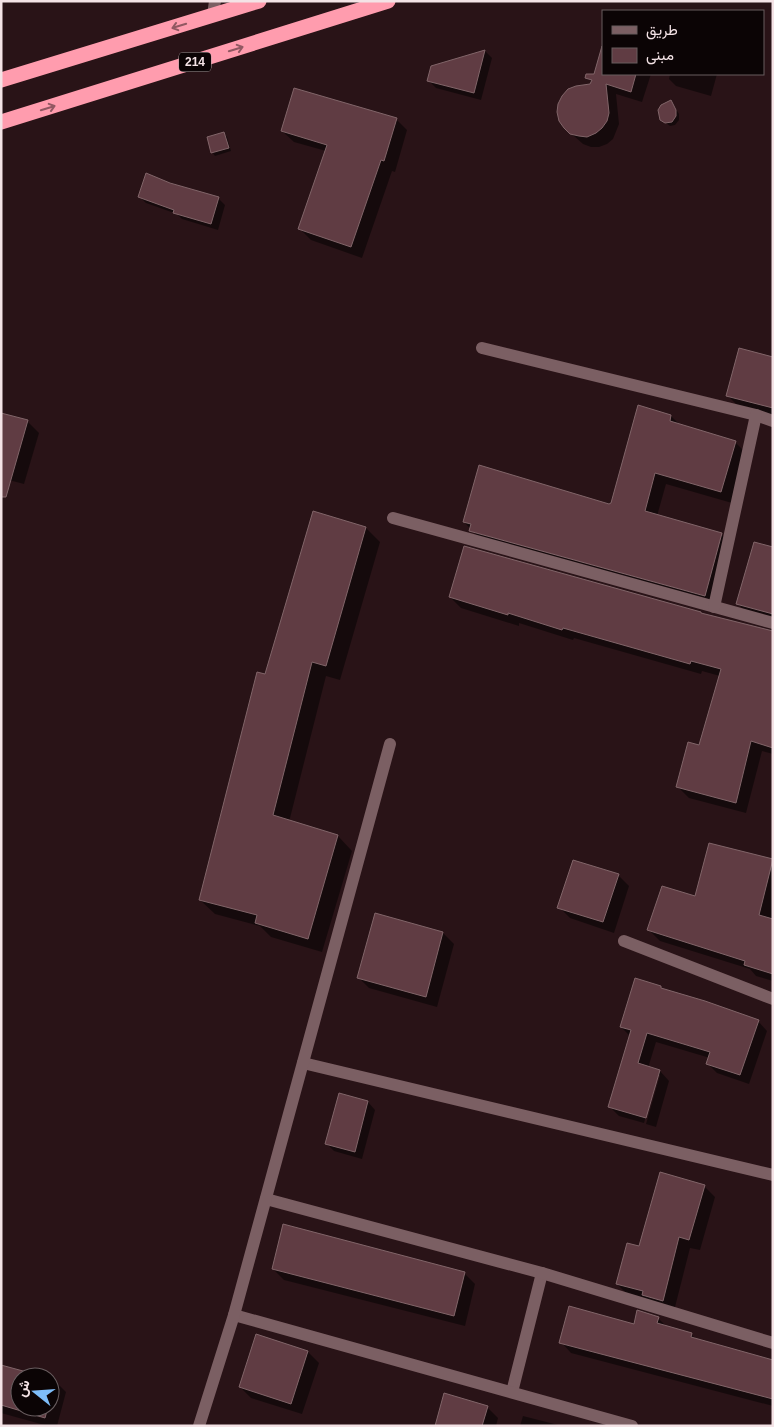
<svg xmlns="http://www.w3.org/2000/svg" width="774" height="1427" viewBox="0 0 774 1427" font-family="Helvetica,Vazirmatn,sans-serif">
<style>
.shadow{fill:#0007}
.building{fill:#603c43;stroke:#816569}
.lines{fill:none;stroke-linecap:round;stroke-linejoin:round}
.minor{stroke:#7b5f63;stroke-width:12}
.highway{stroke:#ff9cae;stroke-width:15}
.oneway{stroke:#915862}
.labels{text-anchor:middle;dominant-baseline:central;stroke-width:4;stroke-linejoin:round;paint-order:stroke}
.shield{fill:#0b0405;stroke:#aea0a2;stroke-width:1}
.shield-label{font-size:12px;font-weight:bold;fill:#f4e3e6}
</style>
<rect width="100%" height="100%" fill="#291317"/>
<g class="shadow">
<path d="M603 48V74H651L642 102 616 94 619 124 613 139 607 144 599 147H591L583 144 565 128 591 85Z"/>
<path d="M485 51 492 58 481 100 436 88 428 80 432 67Z"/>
<path d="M670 74H717L711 96 676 86 669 79Z"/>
<path d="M671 101 679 114V120L675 125 670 126 661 119Z"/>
<path d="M396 119 407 130 395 172 392 171 362 258 311 240 300 229 326 151 294 142 282 131Z"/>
<path d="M224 134 227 137 231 151 215 156 212 152Z"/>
<path d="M147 175 218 198 225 205 218 230 182 219 177 214 146 203 139 196Z"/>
<path d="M773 359V416L739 407 728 396Z"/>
<path d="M1 414 28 422 39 433 24 484 1 478Z"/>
<path d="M671 416 681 426 735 442 746 453 732 503 666 484 657 516 721 534 732 545 716 606 482 541 464 522 609 506 612 504Z"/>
<path d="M366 528 380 542 340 680 326 676 289 822 338 836 352 851 322 952 271 937 260 926 215 914 200 900 266 676Z"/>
<path d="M773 549V622L749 615 738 604Z"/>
<path d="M450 597 703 615 773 632V754L762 751 746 813 689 798 678 787 700 747 720 676 702 671 701 674 574 638 573 640 519 623V626L461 608Z"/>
<path d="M710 844 773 861V981L756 976 750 969 660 941 649 930 696 898Z"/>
<path d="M618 875 629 886 614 933 570 918 559 907Z"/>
<path d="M443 933 454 944 437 1007 369 988 358 977Z"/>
<path d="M661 987 664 990 758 1021 767 1031 749 1084 717 1073 708 1064 710 1058 656 1042 648 1068 660 1071 669 1081 656 1127 646 1124 660 1075H658L644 1123 619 1116 609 1106 630 1036 621 1027Z"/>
<path d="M340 1095 368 1102 375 1110 362 1159 334 1151 326 1143Z"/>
<path d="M704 1186 715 1197 700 1250 690 1248 674 1311 628 1295 617 1284Z"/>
<path d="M273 1269 464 1273 475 1284 465 1326 284 1280Z"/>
<path d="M658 1318 668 1328 691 1334 697 1340 773 1361V1406L571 1353 561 1342 635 1325Z"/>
<path d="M256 1335 308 1352 319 1363 302 1414 251 1398 240 1387Z"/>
<path d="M1 1366 40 1377H20V1407H50V1380L55 1381 66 1392 57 1426H48L1 1413Z"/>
<path d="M487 1407 498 1418 496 1426H436Z"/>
<path d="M523 1416 562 1426H520Z"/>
</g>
<g class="building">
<path d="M602 46 603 74H636L631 92 606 84 609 113 607 121 602 128 596 133 587 137 579 136 570 134 564 128 559 121 557 112 558 104 562 96 568 89 576 86 590 84 592 80 585 78 586 74H594Z"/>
<path d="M485 50 474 93 427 81 431 66Z"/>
<path d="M294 88 397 118 384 161 381 160 351 247 298 229 327 145 281 131Z"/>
<path d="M671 100 676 110V116L672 122 665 123 660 120 658 110 661 105Z"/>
<path d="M224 132 229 148 211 153 207 137Z"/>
<path d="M146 173 170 183 219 197 211 224 173 213 174 210 138 197Z"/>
<path d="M739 348 773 357V408L726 396Z"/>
<path d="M638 405 671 415 670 421 736 441 721 492 655 473 645 511 722 533 705 596 469 531 471 524 463 522 479 465 609 504 611 503Z"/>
<path d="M1 413 28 420 6 497H1Z"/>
<path d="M313 511 366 527 326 666 312 662 273 815 338 835 308 939 255 923 257 915 199 900 257 672 265 674Z"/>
<path d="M754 542 773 547V614L736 604Z"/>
<path d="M464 546 701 612V613L773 631V748L751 741 736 803 676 787 688 742 699 745 721 669 691 661 690 664 563 628 562 630 508 613V615L449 597Z"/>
<path d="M709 843 773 859 759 915 773 919V974L744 965 745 961 647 930 662 886 695 896Z"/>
<path d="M573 860 619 874 603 922 557 908Z"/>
<path d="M375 913 443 932 426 997 357 978Z"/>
<path d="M635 978 661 986V988L705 1001 759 1020 740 1075 706 1064 710 1052 647 1033 638 1063 660 1070 646 1118 608 1107 631 1030 620 1027Z"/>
<path d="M339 1093 368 1101 355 1152 325 1144Z"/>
<path d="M660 1172 705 1185 689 1240 679 1237 663 1301 642 1295 643 1291 616 1284 627 1243 639 1246Z"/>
<path d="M283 1224 465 1272 454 1316 272 1269Z"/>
<path d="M569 1306 634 1324 637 1310 659 1317 657 1323 692 1333 691 1337 773 1360V1399L559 1343Z"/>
<path d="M256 1334 308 1351 291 1404 239 1387Z"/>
<path d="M1 1365 45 1377H20V1407H48L45 1418 1 1405Z"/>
<path d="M444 1393 488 1406 482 1426H435Z"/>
</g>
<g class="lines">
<g class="minor">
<path d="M213 15 215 1"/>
<path d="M482 348 756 415 773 421"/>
<path d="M393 518 773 623"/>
<path d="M714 607 756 415"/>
<path d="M624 941 773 999"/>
<path d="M303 1063 773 1175"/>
<path d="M266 1199 542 1273 512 1392"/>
<path d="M542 1273 773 1343"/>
<path d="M234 1315 632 1426"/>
<path d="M199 1426 234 1315 390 744"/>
</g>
<g class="highway">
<path d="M1 80 259 1"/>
<path d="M1 122 388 1"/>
</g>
</g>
<defs><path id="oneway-shaft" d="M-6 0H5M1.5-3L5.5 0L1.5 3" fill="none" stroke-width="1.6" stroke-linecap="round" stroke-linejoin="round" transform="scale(1.25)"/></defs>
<g class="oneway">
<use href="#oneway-shaft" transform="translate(179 26) rotate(163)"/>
<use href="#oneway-shaft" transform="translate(236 49) rotate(-17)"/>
<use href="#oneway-shaft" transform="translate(48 108) rotate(-17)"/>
</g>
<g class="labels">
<rect class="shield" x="179" y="52.5" width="32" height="19" rx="4"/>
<g class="shield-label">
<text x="195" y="62">214</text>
</g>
</g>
<rect width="774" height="1427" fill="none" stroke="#f4e3e6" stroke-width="5"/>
<rect x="602" y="10" width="162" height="65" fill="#0b0405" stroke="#685d5f"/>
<rect x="612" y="26" width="25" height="8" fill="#7b5f63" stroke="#685d5f"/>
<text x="646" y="35" font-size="15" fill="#f4e3e6">طريق</text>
<rect x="612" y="48" width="25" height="15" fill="#603c43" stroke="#685d5f"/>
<text x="646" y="60" font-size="15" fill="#f4e3e6">مبنى</text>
<g transform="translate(35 1392) rotate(287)"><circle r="24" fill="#0b0405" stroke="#685d5f"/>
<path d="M0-4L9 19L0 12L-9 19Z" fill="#7ebdf9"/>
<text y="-8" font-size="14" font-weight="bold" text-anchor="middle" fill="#f4e3e6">ش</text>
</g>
</svg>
